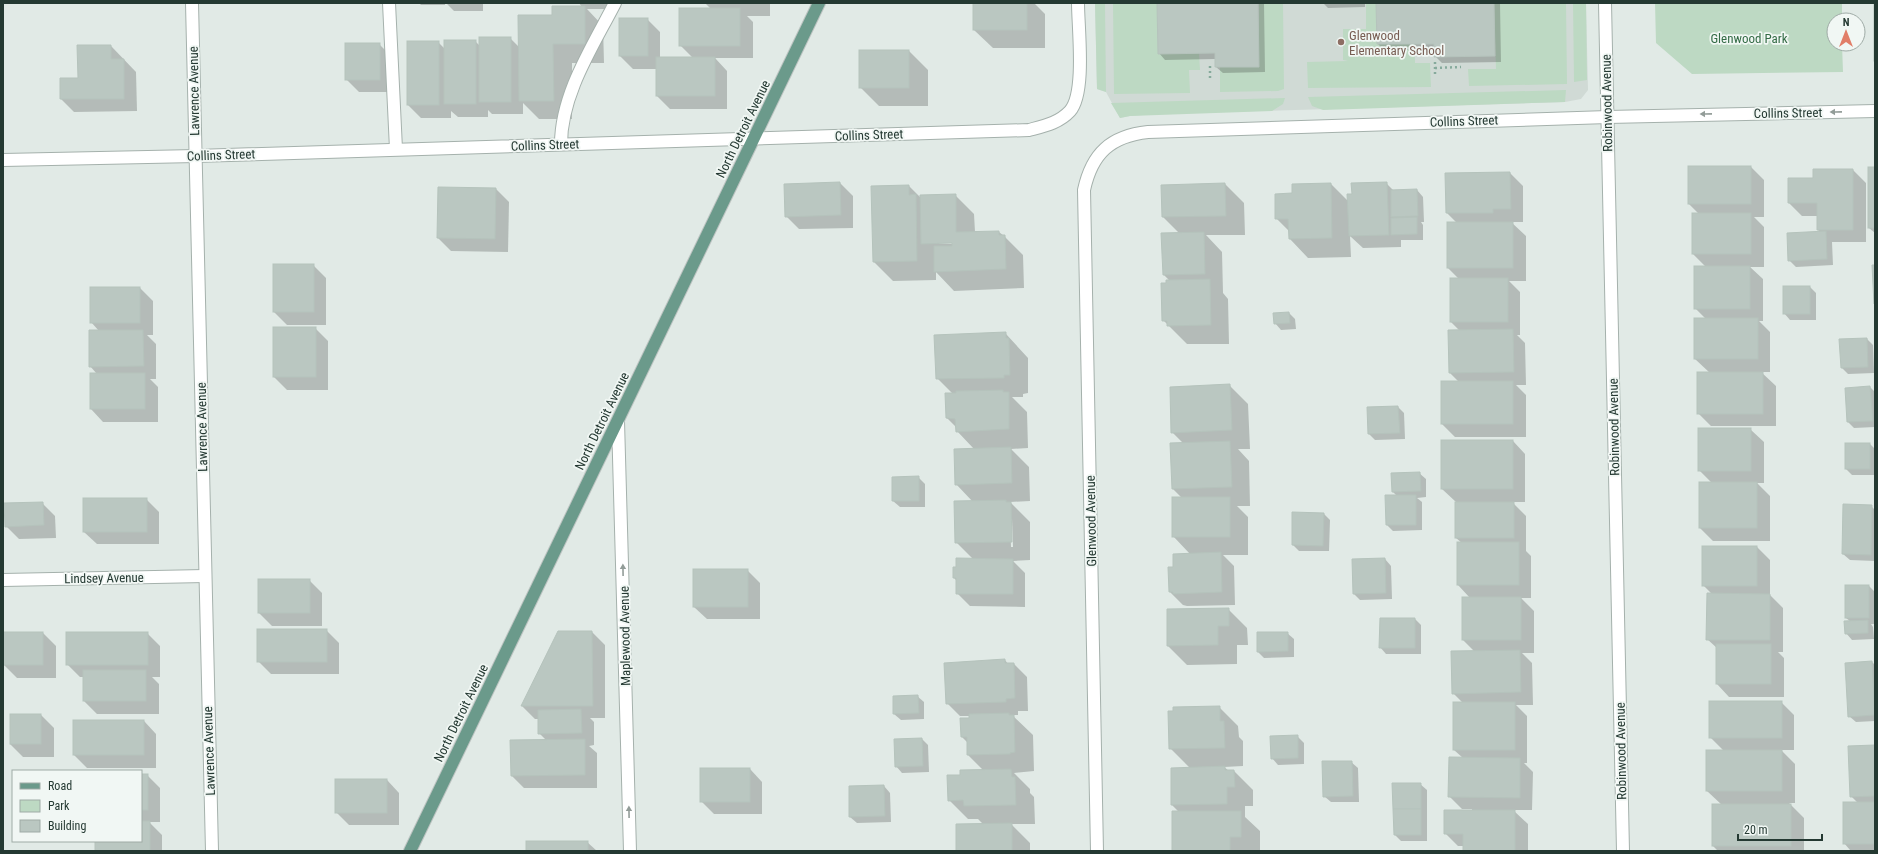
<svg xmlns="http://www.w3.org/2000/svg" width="1878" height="854" viewBox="0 0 1878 854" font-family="'Roboto Condensed',sans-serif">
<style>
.built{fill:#d0dad5}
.green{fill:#bdd9c3}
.shadow{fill:#0003;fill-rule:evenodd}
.building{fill:#bac7c1;stroke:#b5c3bc}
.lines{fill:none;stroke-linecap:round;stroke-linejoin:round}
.lane-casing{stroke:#a5b1ac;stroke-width:14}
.street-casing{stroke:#a5b1ac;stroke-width:14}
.primary-casing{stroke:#bdc4c2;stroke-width:14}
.path{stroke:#86aa9c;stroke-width:2.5;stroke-dasharray:2 3;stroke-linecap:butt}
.lane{stroke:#fff;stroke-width:12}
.street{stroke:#fff;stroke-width:12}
.primary{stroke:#6b9a8b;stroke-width:12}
.oneway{fill:#929c98}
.education-dot{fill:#8d6e63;stroke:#f1f7f4;stroke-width:1.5}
.labels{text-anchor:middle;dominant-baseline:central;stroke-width:3.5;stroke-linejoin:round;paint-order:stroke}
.education-label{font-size:13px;fill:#785e54;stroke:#f1f7f4;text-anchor:start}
.park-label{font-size:13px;fill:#336b45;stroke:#f1f7f4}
.street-label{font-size:13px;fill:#243932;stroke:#f1f7f4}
</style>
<rect width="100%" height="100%" fill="#e1eae6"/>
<path class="built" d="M1095 3H1586L1588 90 1581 99 1565 102 1156 114 1130 116 1120 118 1106 92 1097 89Z"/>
<g class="green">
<path d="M1095 3H1105L1106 92 1097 89Z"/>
<path d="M1113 3H1157L1158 54 1199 53 1200 70H1189L1190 93 1114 94Z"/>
<path d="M1259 3H1283L1284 89 1278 91 1220 92V67L1259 66Z"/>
<path d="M1366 3H1376L1377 44H1415V63H1430L1431 87 1308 88 1307 62 1348 61 1343 60V29H1366Z"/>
<path d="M1494 3H1566L1567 84 1469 86 1468 69H1496Z"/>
<path d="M1573 3H1586L1587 80 1574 82Z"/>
<path d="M1655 3H1842V20H1834V44H1842L1843 72 1692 74 1656 43Z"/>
<path d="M1566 90 1565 102 1323 110 1312 106 1308 97Z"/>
<path d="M1285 98 1283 104 1272 111 1130 116 1120 118 1111 103Z"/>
</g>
<g class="shadow">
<path d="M278 3H330V4H279Z"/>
<path d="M419 3H445V5H421Z"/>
<path d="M446 3H483V11H454Z"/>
<path d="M579 3H616V9H587L603 26 604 63H572V119H539L523 103V114H492L488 110V117H458L451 111V118H421L408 105 438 42 445 49 475 41 480 46 510 38 520 48 553 16 582 7Z"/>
<path d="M705 3H770V16H747L753 22V58H715L727 71V109H670L657 96V69H633L620 56 647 19 660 32V58H693L680 45 711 9Z"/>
<path d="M974 3H1034L1045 14V48H993L974 30Z"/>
<path d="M1158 3H1264L1265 72 1223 73 1216 67V59L1165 60 1159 53Z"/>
<path d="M1323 3H1365V7L1328 8Z"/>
<path d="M1377 3H1500L1501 62 1442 63 1435 56V50H1384L1378 44Z"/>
<path d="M379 44 392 57V92H359L346 79Z"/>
<path d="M111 46 136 72 137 111 74 112 61 99Z"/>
<path d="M909 51 928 70V106H879L860 87Z"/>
<path d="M1751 167 1764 180V217H1754L1764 227V267H1750L1763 279V321H1759L1770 332V372H1761L1776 386V426H1711L1698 413 1710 373 1695 359 1706 319 1695 308 1706 267 1693 254 1699 214 1689 204Z"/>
<path d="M1875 168V233L1869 228Z"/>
<path d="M1814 170H1853L1866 183V242H1832L1833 265 1796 267 1789 260 1821 233 1818 230V216H1802L1789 203 1814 179Z"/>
<path d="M1510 173 1523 186V222H1511L1526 236V281H1509L1520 292V335H1517L1525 343 1526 385H1516L1526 395V437H1455L1442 424 1459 382 1450 373 1460 331 1451 322 1459 279 1448 268 1457 223 1447 213 1446 174Z"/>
<path d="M840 183 853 196V228L799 229 786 216Z"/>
<path d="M1386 183 1394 191 1417 190 1423 197 1424 222H1421L1423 225V240H1401V247L1363 248 1350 236 1351 257 1308 258 1290 239 1289 231 1276 218 1293 194 1331 184 1348 201Z"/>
<path d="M1225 184 1244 203 1245 235H1206L1222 252 1223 293 1228 299 1229 344H1187L1163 320 1167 284 1169 280 1164 275 1179 233 1163 217Z"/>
<path d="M909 186 921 198 955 195 974 214 975 232H999L1004 236 1023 255 1024 288 954 291 936 272V280L893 281 874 262ZM939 242H957V244H939Z"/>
<path d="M496 189 509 202 508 252 451 251 438 238Z"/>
<path d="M313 265 326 278V325H287L274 312Z"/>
<path d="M1810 287 1816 293V320H1790L1784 313Z"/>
<path d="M91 288H140L153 301V335H147L156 344V379H150L158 387V422H103L91 409 97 374 90 366 99 331 91 322Z"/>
<path d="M1289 313 1295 319 1296 329 1281 330 1275 323Z"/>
<path d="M274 328H315L328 341V390H287L274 377Z"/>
<path d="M1006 334 1028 358V393L1023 394V397H1012L1027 412 1028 448 1011 449 1029 467 1030 501 1010 502 1030 522V560L1013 561 1025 573V607L970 606 957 593V581L954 578 973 559 956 542 973 502 956 484 974 449 957 431V428L947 418 953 394 937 378ZM1010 519H1012L1013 547H1011Z"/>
<path d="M1867 339 1873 345 1874 373 1848 374 1842 368Z"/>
<path d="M1230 386 1248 404 1250 449H1238L1249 461 1250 506H1237L1248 517V555H1223L1234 566 1235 605 1187 606 1183 605 1170 592 1174 568 1190 554 1173 536 1182 498 1173 489 1184 444 1172 432Z"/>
<path d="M1870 387 1875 392V427L1854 428 1848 422 1846 389Z"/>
<path d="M1398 407 1404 413 1405 439 1375 440 1369 434Z"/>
<path d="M1751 430 1764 442V483H1757L1770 496V541H1713L1700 528 1712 483 1699 470Z"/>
<path d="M1513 441 1525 454V502H1512L1526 516V551L1531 556V598H1521L1534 611V653H1522L1532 663 1533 705H1516L1527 716V763H1524L1533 772 1532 810H1513L1528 824V851H1464V846H1458L1445 833 1472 811V809H1462L1449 796 1463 758 1454 750 1463 703 1453 693 1475 652 1463 640 1470 598 1458 585 1462 543 1456 538V502L1442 489Z"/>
<path d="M1870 444 1875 449V475H1852L1846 469Z"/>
<path d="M1419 473 1426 479V497L1417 498 1422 502V530L1393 531 1387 525 1397 496 1393 492Z"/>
<path d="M918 477 925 484V507H900L893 501Z"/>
<path d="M146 499 159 512V544H97L84 532Z"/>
<path d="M42 503 55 516 56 538 19 539 6 526Z"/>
<path d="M1844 505 1871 506 1875 510V561L1850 560 1843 554Z"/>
<path d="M1324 514 1330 520 1329 551H1299L1293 545Z"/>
<path d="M1757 547 1770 560V595L1783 608V652H1778L1784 658V697H1729L1717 684V648L1707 639 1712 594 1703 585Z"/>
<path d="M1385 559 1391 566 1392 599 1360 600 1354 594Z"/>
<path d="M747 570 760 583V619H707L694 607Z"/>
<path d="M259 580H309L322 593V626H272L259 613Z"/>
<path d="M1869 586 1875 592V624H1871L1873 627 1874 639 1852 640 1846 633 1850 621 1846 618Z"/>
<path d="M1228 609 1247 628 1248 645H1237V664L1187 665 1168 646Z"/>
<path d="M1415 619 1421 625V654H1386L1380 647Z"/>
<path d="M326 630 339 643V674H271L258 661Z"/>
<path d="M559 632H592L605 645V718H590L594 722V745L589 746 597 753V788H524L512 776 547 741 539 733V719H535L522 706Z"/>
<path d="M4 633H43L56 646V678H17L4 665Z"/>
<path d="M147 633 160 646V677H152L159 684V714H97L84 701V677H80L67 664Z"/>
<path d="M1287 633 1294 639V657L1264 658 1258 652Z"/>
<path d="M1005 660 1008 664H1014L1027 677 1028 711H1018V715H1012L1033 735 1034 771 1014 773 1030 789V793L1034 797 1035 824H1011L1030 843V851H957L984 825 978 819H968L949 800 984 771 968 755V743L962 737 970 716H960L947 703 961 662Z"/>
<path d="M1872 662 1875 665V721L1856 722 1849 716Z"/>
<path d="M917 696 924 702V719L901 720 894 714Z"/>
<path d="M1781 702 1794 715V750H1781L1795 764V803H1789L1804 818V851H1718L1713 846 1722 805 1707 791 1724 751 1710 737Z"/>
<path d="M1219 707 1238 726 1239 737 1243 741V766L1224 767 1229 771H1234L1253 790V806H1245V817L1260 831V851H1173L1179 812 1172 805V769L1190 768 1170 748Z"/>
<path d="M10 715H41L54 728V757H23L10 744Z"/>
<path d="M144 721 156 734V768H87L74 755Z"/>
<path d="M1297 736 1304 743V764L1278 765 1272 758Z"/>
<path d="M922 739 928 745 929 772 902 773 896 766Z"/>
<path d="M1875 746V802H1873L1875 804V850H1850L1844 843 1858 803 1851 796Z"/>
<path d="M1351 762 1358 768 1359 802H1331L1324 796Z"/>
<path d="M750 769 762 782V814H714L701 801Z"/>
<path d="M141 775H147L160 788V822H149L162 835V851H96V841H141Z"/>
<path d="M387 780 399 793V825H349L336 812Z"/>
<path d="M1394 784H1420L1427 790V841H1401L1395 835Z"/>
<path d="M884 786 890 793 891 822 857 823 850 817Z"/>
<path d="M587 842 597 851H527Z"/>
</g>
<g class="building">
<rect x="973" y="3" width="54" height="27"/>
<path d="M1157 3H1258L1259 67H1215V53L1158 54Z"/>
<path d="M1376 3H1494L1495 56 1434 57V44H1377Z"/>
<rect x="1874" y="3" width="1" height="58"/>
<path d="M552 6H585V44H553L554 101H519L518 15H552Z"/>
<rect x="679" y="8" width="61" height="38"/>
<rect x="619" y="18" width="29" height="38"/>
<rect x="479" y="37" width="32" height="65"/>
<rect x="444" y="40" width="32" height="64"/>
<rect x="407" y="41" width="32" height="64"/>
<rect x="345" y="43" width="35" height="37"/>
<path d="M77 45H111V59H124V99H60V78H78Z"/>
<rect x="859" y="50" width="50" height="38"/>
<rect x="656" y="57" width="59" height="39"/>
<rect x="1688" y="166" width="63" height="38"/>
<rect x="1868" y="167" width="7" height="61"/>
<path d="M1813 169H1853V230H1817V203H1788V178H1813Z"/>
<path d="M1510 172 1511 209H1493V213H1446L1445 173Z"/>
<path d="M840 182 841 215 785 217 784 184Z"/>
<path d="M1387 182 1389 235 1349 236 1347 194H1352L1351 183Z"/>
<path d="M1225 183 1226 216 1162 217 1161 185Z"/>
<path d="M1331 183 1332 238 1289 239 1288 219H1275V194L1292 193V184Z"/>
<path d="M909 185V195L916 194 917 261 873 262 871 186Z"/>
<path d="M438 187 496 188 495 239 437 238Z"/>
<path d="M1417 189 1418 216 1391 217V190Z"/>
<path d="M956 194V232L999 231V235H1005L1006 269 934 272V246H952V243L921 244 920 195Z"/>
<rect x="1692" y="213" width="59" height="41"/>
<path d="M1417 217V234L1391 235V218Z"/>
<rect x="1447" y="222" width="66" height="46"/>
<path d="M1826 231 1827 259 1788 261 1787 233Z"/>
<path d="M1204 232 1205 274 1163 275 1161 233Z"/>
<rect x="273" y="264" width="41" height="48"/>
<path d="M1872 265H1875V304H1874Z"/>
<rect x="1694" y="266" width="56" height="43"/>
<rect x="1450" y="278" width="58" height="44"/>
<path d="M1210 279 1211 325 1167 326V321H1162L1161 283H1166V280Z"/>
<rect x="1783" y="286" width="27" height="28"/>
<rect x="90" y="287" width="50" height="36"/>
<path d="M1289 312 1290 323 1274 324 1273 313Z"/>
<rect x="1694" y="318" width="64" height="41"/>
<rect x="273" y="327" width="43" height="50"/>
<path d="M1513 329 1514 372 1449 373 1448 330Z"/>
<path d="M89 330H143L144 366 89 367Z"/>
<path d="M1006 332V338H1009L1010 375H1004V378L936 379 934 335Z"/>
<path d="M1867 338 1868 367 1841 368 1839 339Z"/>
<rect x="1697" y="372" width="66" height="42"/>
<rect x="90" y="373" width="55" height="36"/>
<rect x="1441" y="381" width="72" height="43"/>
<path d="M1230 384 1232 430 1171 433 1170 387Z"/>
<path d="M1870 386 1873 421 1847 422 1845 388Z"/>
<path d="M1003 390V392H1009V429L956 432 955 419 946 418 945 393H956V391Z"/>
<path d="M1398 406 1400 433 1368 434 1367 407Z"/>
<rect x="1698" y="428" width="53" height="43"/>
<rect x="1441" y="440" width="72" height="49"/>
<path d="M1230 441 1232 487 1172 489 1170 443Z"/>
<rect x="1845" y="443" width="25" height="26"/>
<path d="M1011 447 1012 483 955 485 954 449Z"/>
<path d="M1420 472 1421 491 1392 492 1391 473Z"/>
<path d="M919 476V501H892V477Z"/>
<rect x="1699" y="482" width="58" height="46"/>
<path d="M1385 495H1416V525H1386Z"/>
<rect x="1172" y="497" width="58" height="40"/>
<rect x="83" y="498" width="64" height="34"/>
<path d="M1006 500V502H1011L1012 542 955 543 954 501Z"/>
<path d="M43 502 44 525 5 527 4 503Z"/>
<rect x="1455" y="502" width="59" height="36"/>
<path d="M1843 504 1872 505 1871 555 1842 554Z"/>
<path d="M1292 512 1324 513 1323 546 1292 545Z"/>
<rect x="1457" y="542" width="62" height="43"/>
<rect x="1702" y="546" width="55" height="40"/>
<path d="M1221 552 1222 592 1173 594V592H1169L1168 567H1173V554Z"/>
<path d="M956 558 1013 559V594H956V578H953V567H956Z"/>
<path d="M1385 558 1386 593 1353 594 1352 559Z"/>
<rect x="693" y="569" width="55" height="38"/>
<rect x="258" y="579" width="52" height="34"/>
<rect x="1845" y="585" width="24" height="33"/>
<path d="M1707 593 1770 594V640H1706Z"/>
<rect x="1462" y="597" width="59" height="43"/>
<path d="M1229 608V626H1218V645L1167 646V609Z"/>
<path d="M1380 618H1415V648H1379Z"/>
<path d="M1868 620V633L1845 634 1844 621Z"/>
<rect x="257" y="629" width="70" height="33"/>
<path d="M558 631H592L593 706H521Z"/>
<rect x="3" y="632" width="40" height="33"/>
<rect x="66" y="632" width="82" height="33"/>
<path d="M1257 632H1288V651L1257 652Z"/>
<rect x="1716" y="644" width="55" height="40"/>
<path d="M1520 650 1521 692 1452 694 1451 651Z"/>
<path d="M1005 659V663H1014L1015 698 1006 699V702L946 704 944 663Z"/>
<path d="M1872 661 1875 715 1848 717 1845 663Z"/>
<rect x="83" y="670" width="63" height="31"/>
<path d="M918 695 919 713 893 714V696Z"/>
<rect x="1709" y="701" width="73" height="37"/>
<rect x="1453" y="702" width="62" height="48"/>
<path d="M1220 706V721H1224L1225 748 1169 749 1168 711H1173V707Z"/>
<path d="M581 709 582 733 538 734V710Z"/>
<path d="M1009 713V715H1014L1015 752 1010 753V754L967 755V737H961L960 718H969V714Z"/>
<rect x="10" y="714" width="31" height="30"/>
<rect x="73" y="720" width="71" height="35"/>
<path d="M1298 735V758L1271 759 1270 736Z"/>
<path d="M922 738 923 766 895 767 894 739Z"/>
<path d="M585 739V775L511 776 510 740Z"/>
<path d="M1875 745V796L1850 797 1848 746Z"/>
<rect x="1706" y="750" width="76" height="41"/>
<path d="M1449 757 1520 758V798L1448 797Z"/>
<path d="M1322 761H1352L1353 796 1323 797Z"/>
<path d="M1225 766V770H1234L1235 787H1227V804L1171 805V768Z"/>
<rect x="700" y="768" width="50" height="34"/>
<path d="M1011 769 1012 777H1015L1016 805 964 806 963 800 948 801 947 775H960V770Z"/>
<rect x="141" y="774" width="7" height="36"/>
<rect x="335" y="779" width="52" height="34"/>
<path d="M1392 783H1421V809H1393Z"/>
<path d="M884 785 885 816 849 817V786Z"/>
<rect x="1843" y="802" width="32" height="42"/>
<rect x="1712" y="804" width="79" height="42"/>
<path d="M1393 809H1421V835H1394Z"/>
<path d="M1444 810H1515V851H1463V834H1444Z"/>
<path d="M1172 811H1241V837H1230V851H1172Z"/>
<path d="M141 821H150V851H95V841H141Z"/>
<path d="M1012 823V851H956V824Z"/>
<rect x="526" y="841" width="62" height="10"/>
</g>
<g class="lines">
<g class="lane-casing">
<g id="lane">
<path d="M389 3 396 149"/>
<path d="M561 144C561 94 593 46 615 3"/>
</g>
</g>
<g class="street-casing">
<g id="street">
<path d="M192 3 212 851"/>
<path d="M1605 3 1623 851"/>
<path d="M3 160 196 156 1029 130C1044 126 1059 123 1070 111 1086 93 1078 28 1078 3"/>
<path d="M618 421 630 851"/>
<path d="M3 580 205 576"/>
<path d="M1097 851 1084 190C1092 153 1111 136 1148 132L1608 117 1875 111"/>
</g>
</g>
<g class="primary-casing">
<path id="primary" d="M410 851 819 3"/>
</g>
<g class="path">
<path d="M1435 62V74"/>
<path d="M1210 66V81"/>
<path d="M1435 68 1461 67"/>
</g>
<use href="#lane" class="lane"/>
<use href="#street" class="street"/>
<use href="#primary" class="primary"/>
</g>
<defs><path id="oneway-solid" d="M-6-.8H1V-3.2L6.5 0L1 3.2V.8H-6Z"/></defs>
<g class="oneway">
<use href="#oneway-solid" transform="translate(1836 112) rotate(179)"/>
<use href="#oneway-solid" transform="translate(1706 114) rotate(179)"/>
<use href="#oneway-solid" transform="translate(623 570) rotate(-91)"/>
<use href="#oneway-solid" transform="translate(629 812) rotate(-91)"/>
</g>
<circle class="education-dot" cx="1341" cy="42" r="4"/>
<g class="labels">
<g class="education-label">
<text x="1349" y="35">Glenwood<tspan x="1349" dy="15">Elementary School</tspan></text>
</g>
<g class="park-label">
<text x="1749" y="38">Glenwood Park</text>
</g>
<g class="street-label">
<text transform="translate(194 91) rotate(-91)">Lawrence Avenue</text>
<text transform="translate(1607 103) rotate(-91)">Robinwood Avenue</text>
<text transform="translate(1788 113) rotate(-1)">Collins Street</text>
<text transform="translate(1464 121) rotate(-2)">Collins Street</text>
<text transform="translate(743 129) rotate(-64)">North Detroit Avenue</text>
<text transform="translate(869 135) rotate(-2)">Collins Street</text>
<text transform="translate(545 145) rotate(-2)">Collins Street</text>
<text transform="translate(221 155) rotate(-2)">Collins Street</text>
<text transform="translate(602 421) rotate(-64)">North Detroit Avenue</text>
<text transform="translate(202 427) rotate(-91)">Lawrence Avenue</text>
<text transform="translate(1614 427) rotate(-91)">Robinwood Avenue</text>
<text transform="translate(1091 521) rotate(-91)">Glenwood Avenue</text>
<text transform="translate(104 578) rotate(-1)">Lindsey Avenue</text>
<text transform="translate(625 636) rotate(-91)">Maplewood Avenue</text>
<text transform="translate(461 713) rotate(-64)">North Detroit Avenue</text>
<text transform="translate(209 751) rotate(-92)">Lawrence Avenue</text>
<text transform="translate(1621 751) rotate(-91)">Robinwood Avenue</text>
</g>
</g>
<rect width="1878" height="854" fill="none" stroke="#243932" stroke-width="8"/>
<rect x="12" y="770" width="130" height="72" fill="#f1f7f4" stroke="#9faba6"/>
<rect x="20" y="783" width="20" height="6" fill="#6b9a8b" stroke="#9faba6"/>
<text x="48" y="790" font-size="12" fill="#243932">Road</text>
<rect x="20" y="800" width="20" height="12" fill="#bdd9c3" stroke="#9faba6"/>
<text x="48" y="810" font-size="12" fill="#243932">Park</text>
<rect x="20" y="820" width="20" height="12" fill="#bac7c1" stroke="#9faba6"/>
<text x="48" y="830" font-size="12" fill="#243932">Building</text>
<g transform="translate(1846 32)"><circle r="19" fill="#f1f7f4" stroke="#9faba6"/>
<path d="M0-3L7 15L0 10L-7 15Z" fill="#e17e68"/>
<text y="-6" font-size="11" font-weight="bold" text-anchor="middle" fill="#243932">N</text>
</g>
<path d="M1738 834v6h84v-6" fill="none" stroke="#243932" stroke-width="2"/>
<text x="1744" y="834" font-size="12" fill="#243932" stroke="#f1f7f4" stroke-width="3" paint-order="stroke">20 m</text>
</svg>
